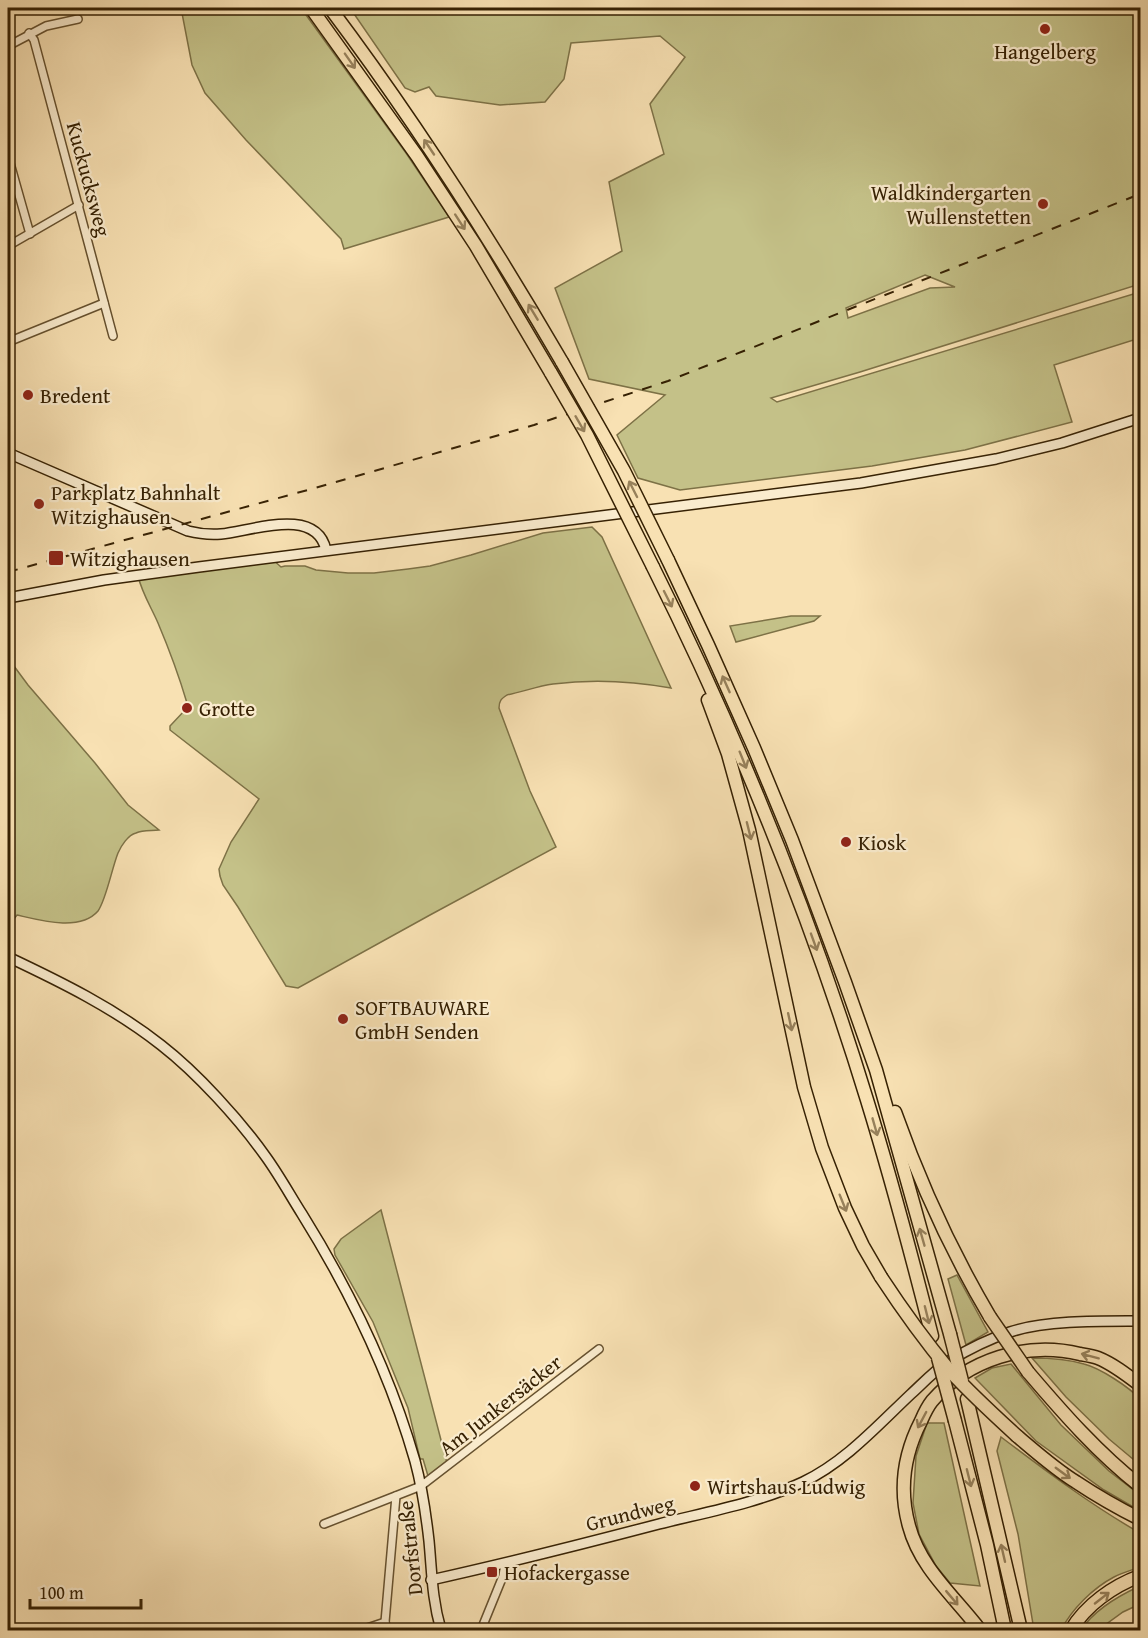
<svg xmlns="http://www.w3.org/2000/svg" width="1148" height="1638" viewBox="0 0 1148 1638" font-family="'Gentium Book Plus',serif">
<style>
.green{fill:#c4c188;stroke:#7d7146;stroke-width:1.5;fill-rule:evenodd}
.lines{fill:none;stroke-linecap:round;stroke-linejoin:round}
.street-casing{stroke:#66512f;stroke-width:10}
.secondary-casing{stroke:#362103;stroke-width:12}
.highway-casing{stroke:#362103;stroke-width:15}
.street{stroke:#faecce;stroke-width:7}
.secondary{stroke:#faecce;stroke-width:9}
.highway{stroke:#f8e1b3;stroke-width:12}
.rail{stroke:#362103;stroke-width:2;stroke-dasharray:10 10;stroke-linecap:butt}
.highway-bridge-casing{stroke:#362103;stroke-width:15;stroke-linecap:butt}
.highway-bridge{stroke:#f8e1b3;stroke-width:12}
.oneway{stroke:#97815b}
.poi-dot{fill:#8f2418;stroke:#faecce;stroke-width:2}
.labels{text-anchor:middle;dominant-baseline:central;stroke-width:4.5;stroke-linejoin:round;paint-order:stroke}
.poi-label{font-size:21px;fill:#362103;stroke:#faecce;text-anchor:start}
.street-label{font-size:21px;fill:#362103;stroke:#faecce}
</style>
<rect width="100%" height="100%" fill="#f8e1b3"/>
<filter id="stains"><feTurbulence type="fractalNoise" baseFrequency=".00333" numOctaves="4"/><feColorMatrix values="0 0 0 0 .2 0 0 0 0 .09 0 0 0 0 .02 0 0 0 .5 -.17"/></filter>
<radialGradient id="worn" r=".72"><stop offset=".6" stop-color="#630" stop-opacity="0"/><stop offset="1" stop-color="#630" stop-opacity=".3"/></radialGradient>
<g class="green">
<path d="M181 8H301L406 153 449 217 344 249 341 239 246 140 205 93 192 65Z"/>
<path d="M350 8H1140V284L860 372 771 398 777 402 1140 292V338L1054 365 1072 422 965 450 872 466 680 490 638 478 617 435 665 395 589 379 555 288 622 251 609 182 664 154 650 104 685 57 660 36 571 43 564 79 545 102 500 105 436 96 429 87 415 92 405 88ZM925 275 955 287 930 288 848 318 846 308Z"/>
<path d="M592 527 602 537 671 688C632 681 592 679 553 684 538 686 522 692 507 695 501 699 499 701 499 708L530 791 556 847 430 915 298 988 286 986 238 907 223 885 220 876 219 869 231 842 259 799 170 730V726L186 709 187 703C179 676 169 649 158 623 151 607 142 593 138 576L271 558 281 567 285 566H305L316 570 348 573H374L408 569 430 566 471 555 543 533Z"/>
<path d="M791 616H820L814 621 736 642 730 626Z"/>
<path d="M8 658 28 685 95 763 128 805 159 830C152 831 143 830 136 833 128 835 121 846 118 853 112 868 106 900 98 911 80 932 39 920 17 915L8 927Z"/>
<path d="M381 1210 447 1463 431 1475 428 1476 423 1459H420L408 1408 373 1322 335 1255 334 1249 341 1239Z"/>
<path d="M957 1275 988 1332 966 1345 948 1279Z"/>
<path d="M1032 1358C1049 1358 1067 1359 1084 1364 1100 1368 1129 1387 1140 1399V1465L1109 1439 1066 1397Z"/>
<path d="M1011 1364 1061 1425 1109 1471 1140 1495V1511L1104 1490 1036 1441 975 1378 992 1368Z"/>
<path d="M927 1423H944L980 1586 950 1583 936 1566 919 1534 913 1503 916 1456Z"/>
<path d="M1001 1437C1046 1471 1091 1505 1140 1533V1567C1132 1570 1122 1573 1114 1577 1093 1588 1072 1609 1061 1630H1034L1018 1534 997 1451Z"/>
<path d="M1140 1586V1604L1123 1612 1098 1630H1081C1095 1609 1118 1596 1140 1586Z"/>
</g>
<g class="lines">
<g class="street-casing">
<g id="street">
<path d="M29 33 34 40 113 336"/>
<path d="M8 46 46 26 78 19"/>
<path d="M8 156 30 234"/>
<path d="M8 246 79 205"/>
<path d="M8 342 104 303"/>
<path d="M324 1524 421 1486 599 1349"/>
<path d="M361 1630 385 1622"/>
<path d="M387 1630 385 1622 396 1496"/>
<path d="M481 1630 503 1576 505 1563"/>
</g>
</g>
<g class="secondary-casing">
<g id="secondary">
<path d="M8 453 188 531C200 534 209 535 221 534 252 531 316 506 326 550"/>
<path d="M8 598 104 580 199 567 861 483 996 459 1062 443 1140 418"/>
<path d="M8 957C61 982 114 1008 161 1045 197 1073 239 1119 266 1157 279 1175 290 1195 302 1214 350 1291 390 1374 415 1461 422 1487 426 1514 429 1541 432 1573 432 1599 441 1630"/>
<path d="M431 1580C507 1563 583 1544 659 1524 707 1512 758 1503 803 1482 845 1462 877 1426 911 1394 923 1383 935 1370 949 1361 967 1350 989 1339 1010 1332 1045 1320 1103 1321 1140 1321"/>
</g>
</g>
<g class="highway-casing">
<g id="highway">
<path d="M311 8 417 156 476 246 551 373"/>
<path d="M330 8C415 121 491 240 562 362"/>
<path d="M668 560 708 645 754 748 792 840 845 982 876 1070 950 1334"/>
<path d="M653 567C739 739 811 917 867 1100 891 1178 912 1257 932 1336"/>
<path d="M708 700 728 754 749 830 804 1087 822 1148 845 1208 863 1246 881 1277"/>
<path d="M895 1112C920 1183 951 1251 990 1317"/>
<path d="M1028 1372C1063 1413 1098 1453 1140 1486"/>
<path d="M967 1399 1021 1630"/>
<path d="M955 1421 987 1545 1005 1630"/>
<path d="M1017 1436C1036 1452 1055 1469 1076 1482 1097 1496 1118 1508 1140 1519"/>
<path d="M980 1630C955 1597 920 1568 909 1526 899 1490 904 1454 921 1421 924 1414 928 1406 932 1401 968 1359 1027 1341 1080 1354 1086 1355 1093 1356 1098 1358 1113 1364 1127 1375 1140 1385"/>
<path d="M1071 1630C1086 1605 1113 1586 1140 1576"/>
</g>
</g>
<use href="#street" class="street"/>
<use href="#secondary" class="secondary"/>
<use href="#highway" class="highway"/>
<path class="rail" d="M8 572 315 488 534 425 668 381 1140 194"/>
<g class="highway-bridge-casing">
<g id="highway-bridge">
<path d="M562 362 624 471 668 560"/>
<path d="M551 373 587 435 653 567"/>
<path d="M881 1277C902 1309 925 1341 950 1371 971 1394 994 1415 1017 1436"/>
<path d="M990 1317 1028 1372"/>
<path d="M950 1334 962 1381"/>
<path d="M938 1358 955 1421"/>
</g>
</g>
<use href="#highway-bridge" class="highway-bridge"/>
</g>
<defs><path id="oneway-shaft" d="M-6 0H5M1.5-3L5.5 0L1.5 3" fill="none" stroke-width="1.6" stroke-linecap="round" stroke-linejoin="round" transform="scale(1.5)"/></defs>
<g class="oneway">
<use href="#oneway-shaft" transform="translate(350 61) rotate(55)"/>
<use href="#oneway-shaft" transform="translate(429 147) rotate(-124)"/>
<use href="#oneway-shaft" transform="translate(460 222) rotate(57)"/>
<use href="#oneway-shaft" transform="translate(533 312) rotate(-121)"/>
<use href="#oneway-shaft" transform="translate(580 424) rotate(60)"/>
<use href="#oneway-shaft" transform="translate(633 489) rotate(-117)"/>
<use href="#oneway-shaft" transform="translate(668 599) rotate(63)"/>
<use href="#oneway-shaft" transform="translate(726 684) rotate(-114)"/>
<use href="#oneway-shaft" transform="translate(743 760) rotate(68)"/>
<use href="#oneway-shaft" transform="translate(749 831) rotate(76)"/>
<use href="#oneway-shaft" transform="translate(814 942) rotate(70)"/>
<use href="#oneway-shaft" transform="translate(790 1022) rotate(78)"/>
<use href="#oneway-shaft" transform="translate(875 1127) rotate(74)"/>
<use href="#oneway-shaft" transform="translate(843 1203) rotate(68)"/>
<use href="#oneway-shaft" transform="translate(922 1237) rotate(-106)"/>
<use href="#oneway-shaft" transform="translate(927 1315) rotate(76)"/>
<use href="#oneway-shaft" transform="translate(1090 1356) rotate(-165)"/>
<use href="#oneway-shaft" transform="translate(922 1420) rotate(118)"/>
<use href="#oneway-shaft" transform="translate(1063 1473) rotate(36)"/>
<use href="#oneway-shaft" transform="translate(969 1478) rotate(76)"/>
<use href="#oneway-shaft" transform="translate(1003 1553) rotate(-103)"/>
<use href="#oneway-shaft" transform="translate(952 1598) rotate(50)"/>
<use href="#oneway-shaft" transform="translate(1102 1598) rotate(-38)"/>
</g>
<g class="poi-dot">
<circle cx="1045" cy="29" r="6"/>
<circle cx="1043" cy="204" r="6"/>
<circle cx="28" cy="395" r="6"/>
<circle cx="39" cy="504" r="6"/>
<rect x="48" y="550" width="16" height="16" rx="3"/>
<circle cx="187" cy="708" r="6"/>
<circle cx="846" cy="842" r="6"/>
<circle cx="343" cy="1019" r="6"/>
<circle cx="695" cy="1486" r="6"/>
<rect x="486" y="1566" width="12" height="12" rx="3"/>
</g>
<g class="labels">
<g class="poi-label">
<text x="1045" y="51" text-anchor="middle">Hangelberg</text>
<text x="1031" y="192" text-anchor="end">Waldkindergarten<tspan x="1031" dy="24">Wullenstetten</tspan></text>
<text x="40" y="395">Bredent</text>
<text x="51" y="492">Parkplatz Bahnhalt<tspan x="51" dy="24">Witzighausen</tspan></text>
<text x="70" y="558">Witzighausen</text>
<text x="199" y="708">Grotte</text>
<text x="858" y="842">Kiosk</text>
<text x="355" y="1007">SOFTBAUWARE<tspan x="355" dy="24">GmbH Senden</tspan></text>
<text x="707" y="1486">Wirtshaus Ludwig</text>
<text x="504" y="1572">Hofackergasse</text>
</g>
<g class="street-label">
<text transform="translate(89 179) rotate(75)">Kuckucksweg</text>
<text transform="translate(500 1405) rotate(-38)">Am Junkersäcker</text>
<text transform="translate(630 1513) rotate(-14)">Grundweg</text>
<text transform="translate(410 1548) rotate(-96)">Dorfstraße</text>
</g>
</g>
<rect width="1148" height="1638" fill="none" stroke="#f8e1b3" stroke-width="30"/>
<rect x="9" y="9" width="1130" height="1620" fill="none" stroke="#362103" stroke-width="3"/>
<rect x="15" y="15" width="1118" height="1608" fill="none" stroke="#362103" stroke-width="1.5"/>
<path d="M30 1599v9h111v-9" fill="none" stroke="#362103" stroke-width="3"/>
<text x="39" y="1599" font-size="18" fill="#362103" stroke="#faecce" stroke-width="4.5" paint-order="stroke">100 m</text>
<rect width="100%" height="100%" filter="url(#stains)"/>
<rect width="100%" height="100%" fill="url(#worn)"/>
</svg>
